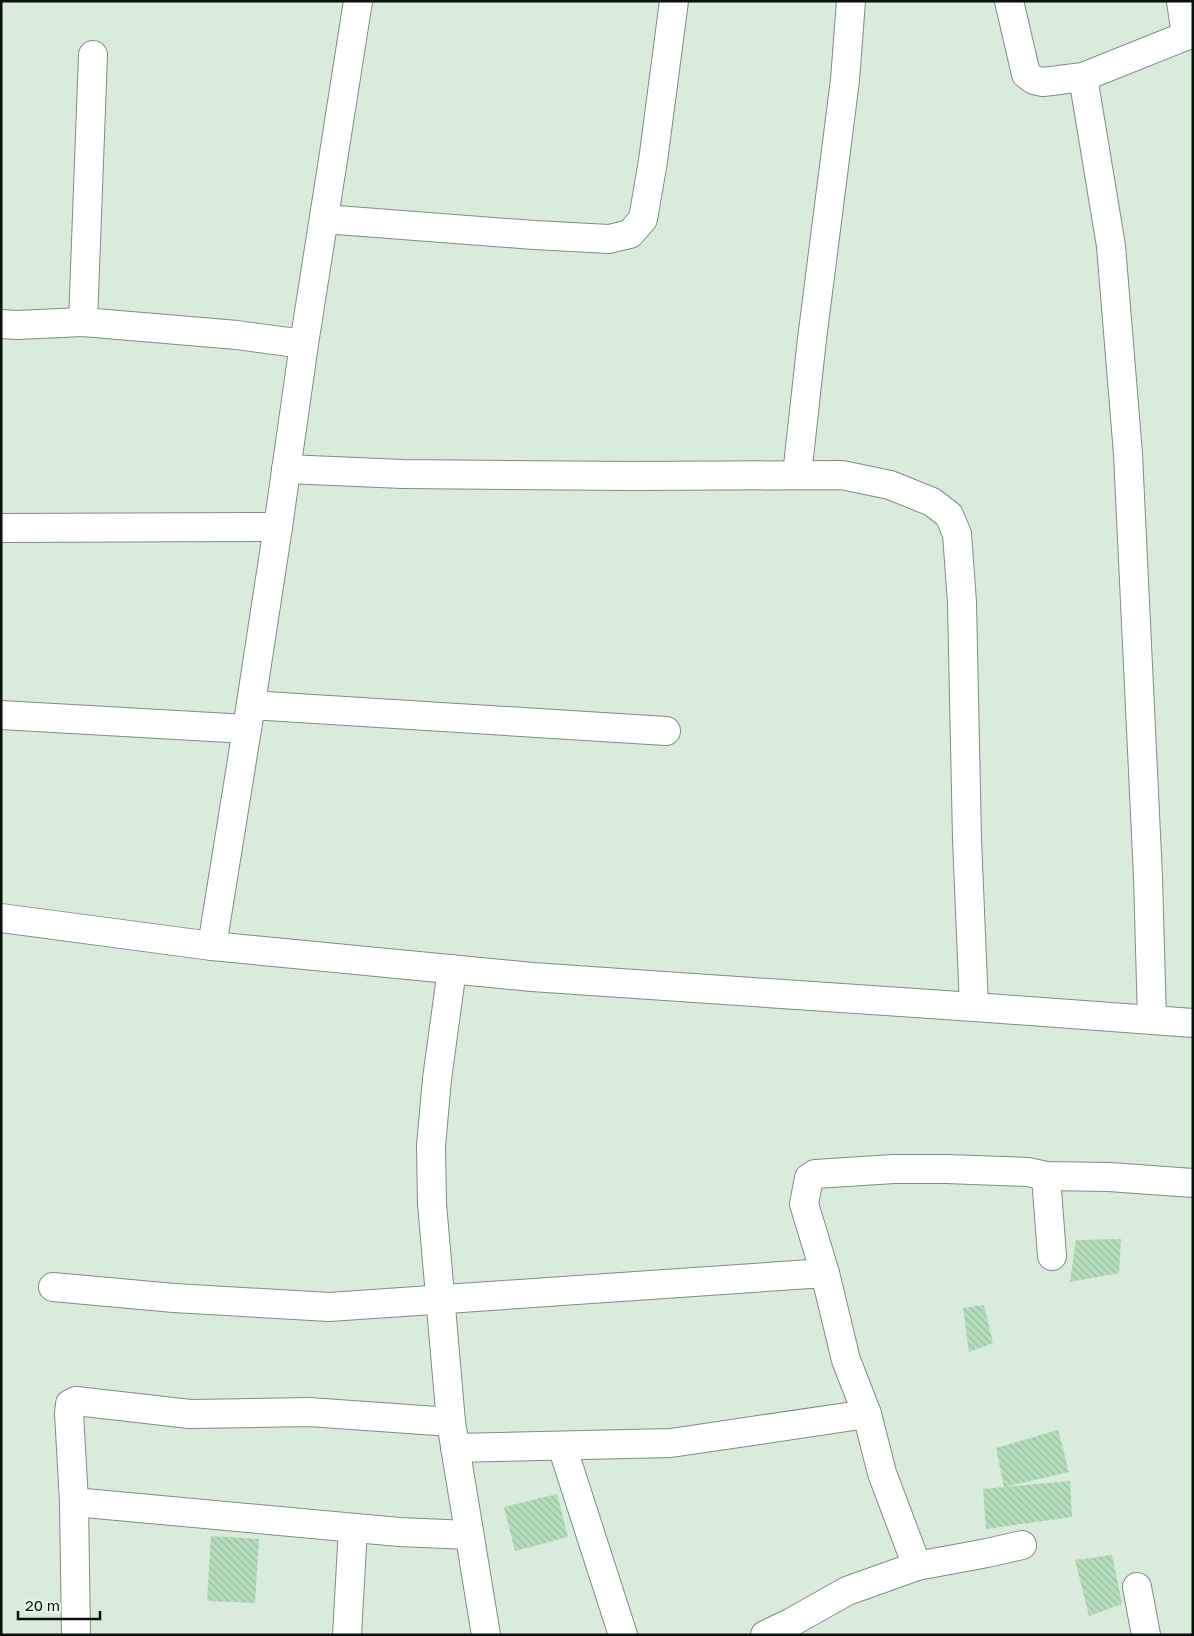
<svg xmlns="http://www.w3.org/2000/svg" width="1194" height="1636" viewBox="0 0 1194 1636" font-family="'Golos Text',sans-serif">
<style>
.building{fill:url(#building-back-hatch)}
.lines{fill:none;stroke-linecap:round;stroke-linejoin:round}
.minor-casing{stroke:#7e8f81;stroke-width:30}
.tertiary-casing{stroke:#7e8f81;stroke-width:30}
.minor{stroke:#fff;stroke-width:28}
.tertiary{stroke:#fff;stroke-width:28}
</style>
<defs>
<pattern id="building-back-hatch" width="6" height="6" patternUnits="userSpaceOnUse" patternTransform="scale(1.25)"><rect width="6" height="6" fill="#b4ddbb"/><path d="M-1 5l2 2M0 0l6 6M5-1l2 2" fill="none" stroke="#99bc9f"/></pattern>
</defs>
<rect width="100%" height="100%" fill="#d9ebdb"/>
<g class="building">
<path d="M1121 1239 1119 1273 1070 1282 1076 1240Z"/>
<path d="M984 1305 993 1343 969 1352 963 1308Z"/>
<path d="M1058 1430 1069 1472 1004 1487 1070 1481 1072 1517 986 1529 983 1489 1004 1487 996 1448Z"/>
<path d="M557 1494 568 1537 515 1551 504 1507Z"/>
<path d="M211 1536 259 1539 255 1603 207 1601Z"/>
<path d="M1112 1555 1122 1604 1089 1616 1075 1560Z"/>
</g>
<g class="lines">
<g class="minor-casing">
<g id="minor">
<path d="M1009 1 1026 74 1034 80 1043 82 1083 77 1193 33"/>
<path d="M1181 1 1186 36"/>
<path d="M1083 77 1111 246 1128 454 1148 877 1152 1020"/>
<path d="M324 219 534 235 609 239 630 234 643 219 653 161 674 1"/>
<path d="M83 322 93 55"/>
<path d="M1 324 17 325 83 322 237 335 304 344"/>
<path d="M286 469 403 474 632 476 842 475 890 485 932 502 949 515 957 534 962 602 967 839 974 1007"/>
<path d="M797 475 812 339 845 80 851 1"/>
<path d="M1 528 278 527"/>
<path d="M251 705 666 731"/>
<path d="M1 715 247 729"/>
<path d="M212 946 247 729 278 527 304 344 358 1"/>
<path d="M452 969 437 1079 431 1146 432 1204 451 1422 486 1635"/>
<path d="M1046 1176 1052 1256"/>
<path d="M53 1287 174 1298 329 1307 825 1273"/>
<path d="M562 1446 623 1635"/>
<path d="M455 1448 671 1443 867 1414"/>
<path d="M74 1502 399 1532 469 1535"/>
<path d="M917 1566 882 1473 867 1414 846 1360 825 1273 804 1204 809 1178 815 1174 894 1169H946L1028 1172 1046 1176 1109 1177 1193 1183"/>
<path d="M1137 1587 1146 1635"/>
<path d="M76 1635 74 1502 69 1413 70 1404 76 1401 190 1414 309 1412 451 1422"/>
<path d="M347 1635 353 1528"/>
<path d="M765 1635 792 1622 847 1591 917 1566 987 1553 1022 1545"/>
</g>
</g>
<g class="tertiary-casing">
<path id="tertiary" d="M1 918 212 946 532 977 974 1007 1193 1023"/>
</g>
<use href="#minor" class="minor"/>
<use href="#tertiary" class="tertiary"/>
</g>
<rect width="1194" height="1636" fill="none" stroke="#090f0a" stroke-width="5"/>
<path d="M18 1611v8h82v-8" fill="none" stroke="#090f0a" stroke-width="2.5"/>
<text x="25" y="1611" font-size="15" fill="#090f0a" stroke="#e6f8e8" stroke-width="4" paint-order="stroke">20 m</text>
</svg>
